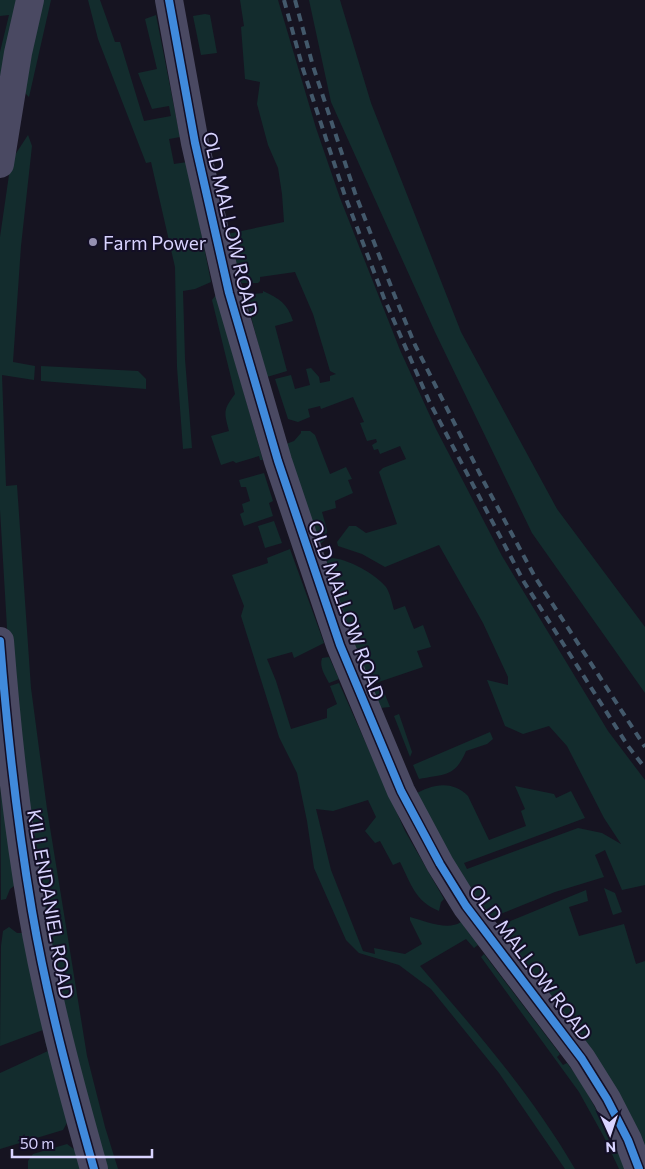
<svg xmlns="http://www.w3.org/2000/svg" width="645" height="1169" viewBox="0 0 645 1169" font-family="Commissioner,sans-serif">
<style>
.green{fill:#132c2d}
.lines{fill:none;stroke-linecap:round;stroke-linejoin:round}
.minor{stroke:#4a4962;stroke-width:28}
.rail{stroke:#43596b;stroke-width:4;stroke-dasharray:8 6;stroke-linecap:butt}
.cycleway-casing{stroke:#130f26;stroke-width:11}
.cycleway{stroke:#408adc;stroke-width:8}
.poi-dot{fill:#9591b1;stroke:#130f26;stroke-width:2}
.labels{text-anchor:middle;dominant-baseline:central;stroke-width:4;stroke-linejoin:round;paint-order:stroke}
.street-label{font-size:19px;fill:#d9d4ff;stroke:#130f26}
.poi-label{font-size:19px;fill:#d9d4ff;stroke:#130f26;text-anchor:start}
</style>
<rect width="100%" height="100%" fill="#161421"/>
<g class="green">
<path d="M0 0H19L0 90V52L9 15 0 16Z"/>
<path d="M39 0H51L29 97 25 93Z"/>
<path d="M88 0H100L115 42H120L144 121 171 116 169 106 152 109 138 73 157 69 145 19 156 15 180 137 169 139 174 164 187 162 211 282 195 289 183 291 185 359 192 448 183 449 177 367 175 267 151 162 146 163 98 39Z"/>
<path d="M240 0H278L316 128 340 198 400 350 436 429 502 556 608 731 645 780V885L622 890 605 850 595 855 604 877 555 892 498 915 488 918 414 795C432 784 452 780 468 796L489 840 526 826 521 811 525 809 515 786 554 794 556 798 571 791 585 818 464 863 467 869 578 828 602 833 621 844 604 818 567 746 549 726 523 734 505 726 487 680 508 685V677L483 623 439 545 385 567 362 554 338 546 337 542 349 526H356L366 533 397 524 379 472 383 468 406 459 400 446 380 454 378 449 374 450 372 445 377 442 376 439 367 441 360 423 364 422 353 397 321 409 320 406 308 409 310 417 298 422 288 419 275 379 291 375 295 389 310 385 306 369 311 368 319 377 320 383 330 381V376L336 374 330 371 313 314 295 272 260 277V281L258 283H242L239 280 227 234 284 222 282 194 278 168 268 145 257 104 260 82 245 79 241 27 244 26Z"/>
<path d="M309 0H340L371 103 461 332 557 509 645 627V693L532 533 435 332 331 102Z"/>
<path d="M205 14 210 15 217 53 201 55 193 16Z"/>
<path d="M28 135 32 146 21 246 13 362 35 366 34 380 2 375 6 486 17 485 31 688 47 809 87 1056 105 1127 118 1169H102L60 1015 15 725 7 628 0 510V237L11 161Z"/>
<path d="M263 291C280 299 287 303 293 321L275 326 287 371 267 377 246 298 254 294 263 293Z"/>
<path d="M216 295 263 460H260L259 456 236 463 233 461 221 465 211 436 229 431C224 412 223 410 235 394L212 300Z"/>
<path d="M41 366 138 371 146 379V389L41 381Z"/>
<path d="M301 431H310L315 435 330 474 346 467 352 479 348 480 353 493 335 501 336 508 322 512 327 530 326 539 321 543H317L286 444 294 441 301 433Z"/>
<path d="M264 473 273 501 269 503 273 516 244 526 240 514 244 512 242 504 250 501 246 487H241L239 480Z"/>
<path d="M274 521 282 543 265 548 258 526Z"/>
<path d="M290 549 324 643 294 658 292 652 267 659 276 681 291 729 327 718V709L337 704 330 686 339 683 405 831 444 899 441 902 439 911C415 901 411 884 400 862L393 865 380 841 375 843 365 831 376 817 368 800 333 811 316 809 331 870 363 951 375 954 374 948 405 954 422 944 410 920V917C425 921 448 931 461 922L478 945 474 948 466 939 420 966C476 1031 532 1095 575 1169H565L499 1073 431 989 399 965 359 953 346 940 314 868 307 821 297 773 279 737 241 616 244 606 232 575 268 563 267 558Z"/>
<path d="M329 558C345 557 376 574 386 587 390 593 392 603 394 610L405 606 414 629 423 625 431 647 417 651 423 667 367 686 325 564Z"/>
<path d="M329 657 339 679 329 683C325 675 319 667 322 658Z"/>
<path d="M382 687 390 707 380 708 369 692Z"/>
<path d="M399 714 412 752 410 757 394 716Z"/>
<path d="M490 732 493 739 487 744 466 751C455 777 445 774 419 779L413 765Z"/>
<path d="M0 735 18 883 10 889 6 899 1 900Z"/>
<path d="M604 888 615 893 622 912 613 915Z"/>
<path d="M586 890 588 901 569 907 579 936 624 924 636 964 645 961V1154L492 930 503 924Z"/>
<path d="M9 927 17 933H27L43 1030 0 1046 1 946 3 931Z"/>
<path d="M484 954 560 1054 557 1057 563 1065 567 1063 581 1082 609 1133 626 1169H619L604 1137 579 1092 481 957Z"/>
<path d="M51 1039 68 1121 63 1130 0 1149V1073L48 1051 45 1041Z"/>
<path d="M67 1144 75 1150 85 1169H28V1161L33 1154Z"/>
</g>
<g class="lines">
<g class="minor">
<path d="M169 0 195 143 229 293 278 461 340 645 401 791 440 864 466 906 582 1059 607 1099 628 1140 639 1169"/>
<path d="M0 164 18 53 30 0"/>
<path d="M0 641C7 731 17 822 32 911 47 999 70 1084 94 1169"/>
</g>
<g class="rail">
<path d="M284 0 303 69 345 196 384 298 429 401 524 582 628 746 645 768"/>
<path d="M295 0 313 66 355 193 394 294 415 345 484 482 535 577 645 747"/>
</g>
<g class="cycleway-casing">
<g id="cycleway">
<path d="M169 0 195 143 229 293 278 461 340 645 401 791 440 864 466 906 582 1059 607 1099 628 1140 639 1169"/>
<path d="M0 641C7 731 17 822 32 911 47 999 70 1084 94 1169"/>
</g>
</g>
<use href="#cycleway" class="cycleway"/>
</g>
<circle class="poi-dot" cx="93" cy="242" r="5"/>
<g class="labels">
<g class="street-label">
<text transform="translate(231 224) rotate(77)">OLD MALLOW ROAD</text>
<text transform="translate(347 610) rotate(70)">OLD MALLOW ROAD</text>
<text transform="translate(51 904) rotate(80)">KILLENDANIEL ROAD</text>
<text transform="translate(531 962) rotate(53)">OLD MALLOW ROAD</text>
</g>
<g class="poi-label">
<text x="103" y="242">Farm Power</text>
</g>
</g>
<g transform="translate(610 1134) rotate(177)" stroke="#130f26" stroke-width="4" paint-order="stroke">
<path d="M0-4L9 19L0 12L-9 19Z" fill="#d9d4ff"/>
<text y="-8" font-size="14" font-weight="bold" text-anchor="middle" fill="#d9d4ff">N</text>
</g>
<path d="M12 1149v8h140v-8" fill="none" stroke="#d9d4ff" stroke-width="2.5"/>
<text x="20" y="1149" font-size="15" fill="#d9d4ff" stroke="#130f26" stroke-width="4" paint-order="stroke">50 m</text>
</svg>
